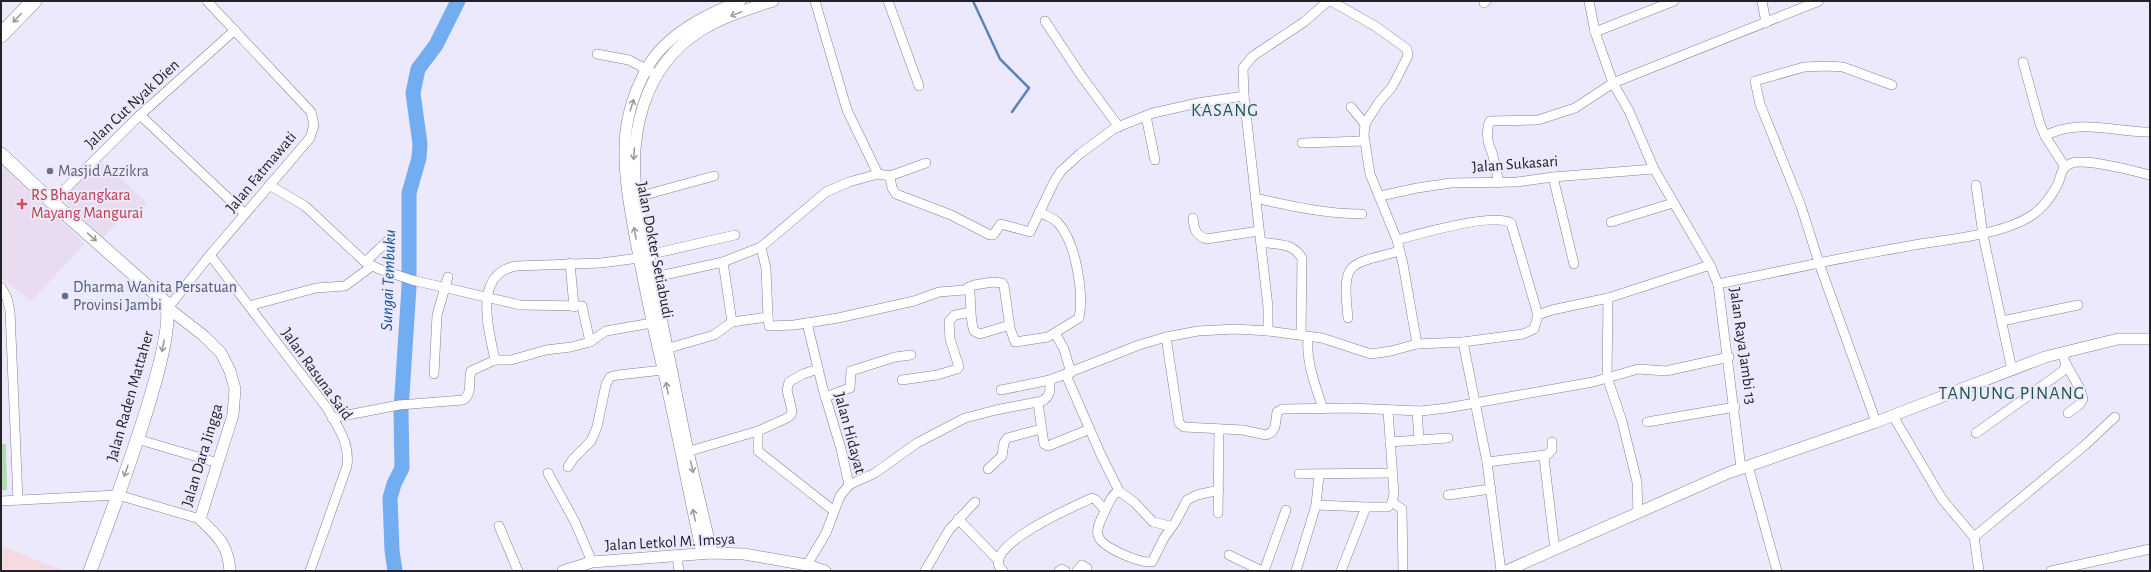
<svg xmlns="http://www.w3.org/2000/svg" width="2151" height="572" viewBox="0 0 2151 572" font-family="'Alegreya Sans',sans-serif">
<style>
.education{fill:#f4dae1}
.medical{fill:#eadcf0}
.green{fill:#b2dbae}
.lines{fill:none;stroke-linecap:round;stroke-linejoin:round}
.stream{stroke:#5a83b6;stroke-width:2.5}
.river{stroke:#72adf2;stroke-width:15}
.minor-casing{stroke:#848093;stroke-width:10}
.tertiary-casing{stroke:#848093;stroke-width:12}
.secondary-casing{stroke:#848093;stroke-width:14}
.trunk-casing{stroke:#848093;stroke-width:16}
.minor{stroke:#fff;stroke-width:9}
.tertiary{stroke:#fff;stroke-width:11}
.secondary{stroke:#fff;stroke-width:13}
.trunk{stroke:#fff;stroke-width:15}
.oneway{stroke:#9c9c9f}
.worship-dot{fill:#6b7280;stroke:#ede9fd;stroke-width:1.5}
.health-dot{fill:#e0444e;stroke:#ede9fd;stroke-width:1.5}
.service-dot{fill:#5c6f8a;stroke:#ede9fd;stroke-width:1.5}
.labels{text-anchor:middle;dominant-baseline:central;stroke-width:4;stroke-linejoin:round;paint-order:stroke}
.street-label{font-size:16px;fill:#232229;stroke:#ede9fd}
.worship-label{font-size:16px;fill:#5b616d;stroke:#ede9fd;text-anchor:start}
.health-label{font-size:16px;fill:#be3a42;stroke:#ede9fd;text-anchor:start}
.service-label{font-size:16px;fill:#4e5e75;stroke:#ede9fd;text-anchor:start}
.water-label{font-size:17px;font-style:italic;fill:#15518f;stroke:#ede9fd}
.quarter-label{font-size:18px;letter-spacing:1px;fill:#21564a;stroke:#ede9fd}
</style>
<rect width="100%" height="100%" fill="#ede9fd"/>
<path class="education" d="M1 546 64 571H1Z"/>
<g class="medical">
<path d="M101 161 147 203 137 213 130 208 103 238 62 199Z"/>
<path d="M1 164 85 244 31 301 1 278Z"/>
</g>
<path class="green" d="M1 444H6L7 490H1Z"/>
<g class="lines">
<path class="stream" d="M973 1 1000 59 1029 88 1012 112"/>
<path class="river" d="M395 571 392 550 390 498 394 484 402 468 401 410 409 287V193L419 158 420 144 413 93 418 69 436 45 458 1"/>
<g class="minor-casing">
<g id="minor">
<path d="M815 1 847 110 878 174 890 176 892 188 896 194 951 215 990 235H993L1001 224 1030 232 1054 182 1061 171 1081 153 1115 128 1153 113 1198 103 1244 96"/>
<path d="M888 1 919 86"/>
<path d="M1331 1 1375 26 1407 49 1408 56 1392 87 1379 102 1365 124 1364 136 1370 174 1397 240 1403 264 1417 344"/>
<path d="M1589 1 1595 32 1613 83 1629 111 1654 169 1710 265 1718 284 1741 468"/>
<path d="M1762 1 1766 23"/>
<path d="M1484 3 1486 1"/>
<path d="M1045 21 1080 74 1119 127"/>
<path d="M1595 32 1674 1"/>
<path d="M597 54 629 60 657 75"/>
<path d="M2023 62 2040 124 2045 136 2065 167"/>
<path d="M1351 107 1365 124"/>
<path d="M140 115 245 214"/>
<path d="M1146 116 1155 160"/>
<path d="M2045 136C2077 118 2115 132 2150 132"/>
<path d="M1302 143 1365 141"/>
<path d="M890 176 926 163"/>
<path d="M1553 177 1574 264"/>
<path d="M1499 183 1492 152C1487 144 1486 129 1490 121L1538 120 1575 108 1613 83 1819 1"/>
<path d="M269 185 305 206 365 262 379 269 412 280 520 305 582 306 590 342"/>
<path d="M1976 185 1983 235 2012 370"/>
<path d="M1380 196 1417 188 1451 183 1517 182 1553 177 1654 169"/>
<path d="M1255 198C1291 206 1325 214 1362 214"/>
<path d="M630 199 714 176"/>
<path d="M52 202 140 115 235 30"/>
<path d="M1193 218C1194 229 1195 234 1206 239L1259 231"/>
<path d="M1611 222 1673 203"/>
<path d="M1261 242C1278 245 1292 242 1302 258L1301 335"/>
<path d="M761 247 766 268 768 317"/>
<path d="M210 255 327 408C338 428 350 442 347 466L310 571"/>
<path d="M648 255 735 235"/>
<path d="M365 262 392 237"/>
<path d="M723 262 732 322 768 317 769 326 794 325 838 318 914 301 939 292 964 290 974 285 993 282 1002 283 1004 286 1010 328 1015 342 1048 337 1079 318C1084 294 1076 242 1058 223 1054 218 1045 215 1039 212"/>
<path d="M570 263 574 307"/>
<path d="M646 279 723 262 761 247 826 192 849 182 878 174"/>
<path d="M1718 284 1819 263 1801 206 1760 104 1755 81 1804 67 1827 66 1843 67 1892 85"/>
<path d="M1 287 7 298 10 311 18 500"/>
<path d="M969 287C972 302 969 317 974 331L980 334 1010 325"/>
<path d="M1608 298 1607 377 1622 421 1637 482 1638 513"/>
<path d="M249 306 316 288 345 286 372 266"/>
<path d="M168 308 210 255 310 138 314 125 311 112 207 1"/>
<path d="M1538 315 1552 310 1608 298 1710 265"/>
<path d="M1348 318C1342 260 1347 265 1400 251"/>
<path d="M2002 321 2078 305"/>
<path d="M807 323 823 389 841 449 849 485"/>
<path d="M1268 331V307L1244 96 1243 68 1253 56 1304 22 1328 1"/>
<path d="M1055 333 1064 349 1071 373"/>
<path d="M1166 337 1179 423 1184 427 1243 430 1266 435 1272 432 1275 427 1277 412 1282 409 1350 408 1421 411 1447 408 1593 382 1638 369 1666 371 1729 357"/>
<path d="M1308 337C1306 363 1315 384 1323 409"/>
<path d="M1463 342 1487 462 1501 571"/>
<path d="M669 348 714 335 732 322"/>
<path d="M495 360C489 331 472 274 516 266L601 263 639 258"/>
<path d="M2066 364 2080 389 2083 399 2079 405 2068 413"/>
<path d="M434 374 437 315 448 277"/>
<path d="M1066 375 1101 455 1119 491 1134 502 1153 522 1170 526"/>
<path d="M902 380 937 375 957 369 959 367 950 339 949 321 955 315 971 312"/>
<path d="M1001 390 1050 380"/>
<path d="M825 397 850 388 851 371 895 357 911 355"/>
<path d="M1038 403 1044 444 1048 446 1090 429"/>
<path d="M1417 411 1419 440"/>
<path d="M1893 416 1942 499 1974 537 1979 571"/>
<path d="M332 418 399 405 463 400C473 394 468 380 471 371L495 360H511L546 350 571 347 590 342 606 331 652 323"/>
<path d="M1647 422 1735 407"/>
<path d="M1876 422 1819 263C1852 256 1886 250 1920 244 1953 239 2003 234 2031 216 2042 209 2052 195 2058 184 2061 176 2061 167 2070 164 2084 157 2133 171 2150 175"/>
<path d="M758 431V451L834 511"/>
<path d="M1976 433 2063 371 2066 364 2062 353"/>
<path d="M137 439 218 463"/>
<path d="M1390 442 1448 438"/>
<path d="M1552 442V450L1544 458 1555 550"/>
<path d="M683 453 758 431 787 418 791 415 792 411 787 390 789 382 803 374 818 369"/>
<path d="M1487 462 1545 455"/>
<path d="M1748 466 1777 571"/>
<path d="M568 467 573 459 591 441 597 427 606 384 610 377 618 375 663 370"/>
<path d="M988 469 1002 456 1004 443 1007 438 1041 429"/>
<path d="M548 473 575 522 592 562"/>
<path d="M1299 474 1392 473"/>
<path d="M1119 491C1111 495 1109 503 1105 511 1102 518 1096 527 1098 535 1101 548 1140 563 1152 562L1164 538 1176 521 1187 500 1197 495 1219 490"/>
<path d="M1448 495 1491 489"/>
<path d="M1 501 118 495 200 519"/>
<path d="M1392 502 1402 509 1403 571"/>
<path d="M1316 505 1366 507"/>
<path d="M1218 513 1219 429"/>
<path d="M958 519 998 560"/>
<path d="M499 526 518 571"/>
<path d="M1974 537 2084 446 2115 417"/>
<path d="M1229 555 1262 571"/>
<path d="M677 556 679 571"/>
<path d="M807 565 826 533 840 496 849 485 875 473 917 443 965 418 996 410 1042 401C1051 396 1050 390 1050 380L1139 345 1166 337 1198 331 1236 329 1268 331 1322 338 1371 354 1391 351 1417 344 1463 342 1523 334 1534 329 1538 315 1511 223C1495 212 1418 234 1397 240"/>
<path d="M925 571 949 530 975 502"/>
<path d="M1003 571C976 548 1077 505 1092 498L1096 500 1105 510"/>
<path d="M1059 571 1062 569 1065 571"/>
<path d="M1077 571 1082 565 1087 568"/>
<path d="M1264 571 1286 510"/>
<path d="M1296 571 1316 505 1319 475"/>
<path d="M1341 571 1366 507H1388L1392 502 1394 494 1388 411"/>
<path d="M2051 571 2150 549"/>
</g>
</g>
<g class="tertiary-casing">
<g id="tertiary">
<path d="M168 308 204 336 221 353 230 371 235 389 233 415 200 519C218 537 228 544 230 571"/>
<path d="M702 553C688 489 676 424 661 360 651 319 643 278 635 236 630 207 624 178 625 148 625 120 634 92 647 68 666 34 706 15 740 1"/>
<path d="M712 553 688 452 637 198C628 135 643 67 700 31 722 17 748 9 773 1"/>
<path d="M563 571 592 562 711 553 744 554 807 565 825 571"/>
<path d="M1506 571 1728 473 1876 422 2045 357 2118 339H2150"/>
</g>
</g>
<g class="secondary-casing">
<path id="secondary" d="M1 154 52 202 165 302C182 333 105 530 90 571"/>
</g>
<g class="trunk-casing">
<path id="trunk" d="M1 35 34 1"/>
</g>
<use href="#minor" class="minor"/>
<use href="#tertiary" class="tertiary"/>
<use href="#secondary" class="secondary"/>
<use href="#trunk" class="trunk"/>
</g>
<defs><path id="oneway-shaft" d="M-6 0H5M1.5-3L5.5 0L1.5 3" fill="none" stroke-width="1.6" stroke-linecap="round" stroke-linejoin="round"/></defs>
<g class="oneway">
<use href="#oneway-shaft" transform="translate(736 14) rotate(158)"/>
<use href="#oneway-shaft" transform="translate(17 18) rotate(134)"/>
<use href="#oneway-shaft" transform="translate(632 105) rotate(-72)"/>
<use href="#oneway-shaft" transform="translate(634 154) rotate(94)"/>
<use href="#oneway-shaft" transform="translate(635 233) rotate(-100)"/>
<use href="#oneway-shaft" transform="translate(92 237) rotate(41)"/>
<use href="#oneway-shaft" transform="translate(163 346) rotate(101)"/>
<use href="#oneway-shaft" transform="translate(667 388) rotate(-101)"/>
<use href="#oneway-shaft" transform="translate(692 467) rotate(77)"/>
<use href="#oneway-shaft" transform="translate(126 471) rotate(109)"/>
<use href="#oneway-shaft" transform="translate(694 515) rotate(-103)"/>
</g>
<circle class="worship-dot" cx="50" cy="171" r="4"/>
<path class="health-dot" d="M20 198h4v4h4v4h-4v4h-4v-4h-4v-4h4z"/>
<circle class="service-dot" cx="65" cy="296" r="4"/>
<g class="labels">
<g class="street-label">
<text transform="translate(132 104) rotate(-43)">Jalan Cut Nyak Dien</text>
<text transform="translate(1515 164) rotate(-4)">Jalan Sukasari</text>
<text transform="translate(261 172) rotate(-50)">Jalan Fatmawati</text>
<text transform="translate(655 250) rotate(79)">Jalan Dokter Setiabudi</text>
<text transform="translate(1743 346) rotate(82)">Jalan Raya Jambi 13</text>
<text transform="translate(317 374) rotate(54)">Jalan Rasuna Said</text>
<text transform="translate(130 396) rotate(-74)">Jalan Raden Mattaher</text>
<text transform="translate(850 433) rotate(75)">Jalan Hidayat</text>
<text transform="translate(202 455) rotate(-73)">Jalan Dara Jingga</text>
<text transform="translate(670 542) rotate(-3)">Jalan Letkol M. Imsya</text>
</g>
<g class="worship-label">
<text x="58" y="171">Masjid Azzikra</text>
</g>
<g class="health-label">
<text x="31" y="195">RS Bhayangkara<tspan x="31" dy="18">Mayang Mangurai</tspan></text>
</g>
<g class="service-label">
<text x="73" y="287">Dharma Wanita Persatuan<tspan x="73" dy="18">Provinsi Jambi</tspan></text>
</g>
<g class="water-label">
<text transform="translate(388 280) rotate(-88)">Sungai Tembuku</text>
</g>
<g class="quarter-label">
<text x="1225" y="111">KASANG</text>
<text x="2012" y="394">TANJUNG PINANG</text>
</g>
</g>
<rect width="2151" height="572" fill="none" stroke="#232229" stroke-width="4"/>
</svg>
